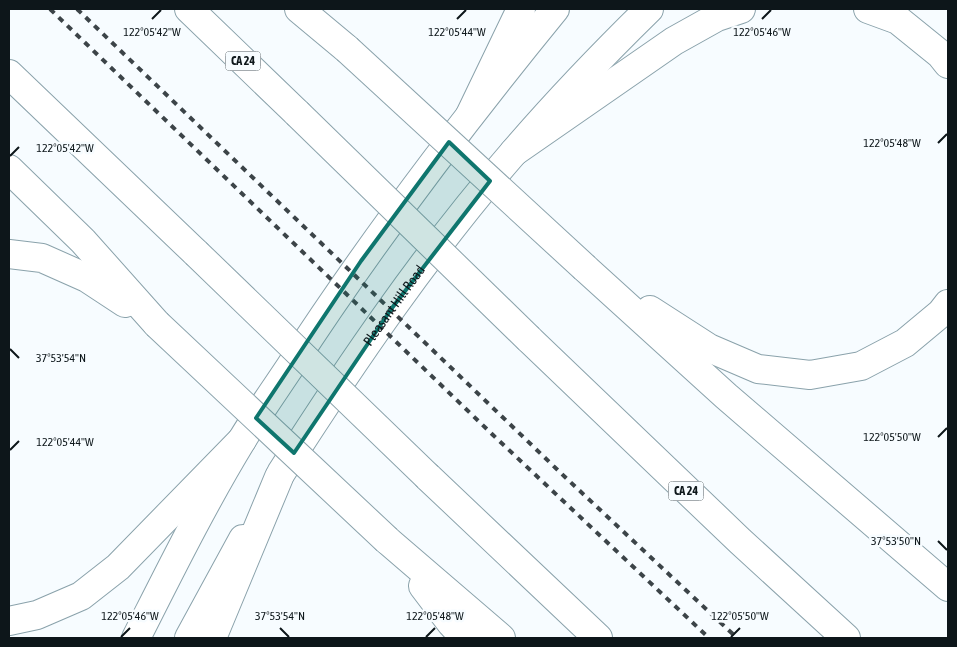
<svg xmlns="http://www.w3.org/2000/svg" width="957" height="647" viewBox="0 0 957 647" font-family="'Asap Condensed',sans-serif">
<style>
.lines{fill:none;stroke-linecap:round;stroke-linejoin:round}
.primary-casing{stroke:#8aa2ab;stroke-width:30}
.motorway-casing{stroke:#8aa2ab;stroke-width:30}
.primary{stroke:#fff;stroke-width:28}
.motorway{stroke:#fff;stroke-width:28}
.rail{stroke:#3c4448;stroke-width:4;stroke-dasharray:6 6;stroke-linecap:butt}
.motorway-bridge-casing{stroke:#8aa2ab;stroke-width:30;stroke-linecap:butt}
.motorway-bridge{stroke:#fff;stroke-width:28}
.marked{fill:#0f766e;fill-opacity:0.2;stroke:#0f766e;stroke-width:4;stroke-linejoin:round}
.ticks{fill:none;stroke:#0d161a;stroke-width:2}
.labels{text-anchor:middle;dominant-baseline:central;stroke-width:5;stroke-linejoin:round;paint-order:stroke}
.shield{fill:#f7fcff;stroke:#535b5f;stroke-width:1}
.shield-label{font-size:12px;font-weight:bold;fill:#0d161a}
.street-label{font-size:14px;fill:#0d161a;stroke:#f7fcff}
.ticks-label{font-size:12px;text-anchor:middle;fill:#0d161a;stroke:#f7fcff;stroke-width:5;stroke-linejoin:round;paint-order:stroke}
</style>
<rect width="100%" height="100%" fill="#f7fcff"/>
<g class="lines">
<g class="primary-casing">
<g id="primary">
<path id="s1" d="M281 473C352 362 427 252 514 152 557 102 603 54 649 9"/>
<path d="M136 638C170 571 203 504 242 440 257 415 274 391 290 367 371 242 461 124 555 9"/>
<path d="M189 638 243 539"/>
</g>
</g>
<g class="motorway-casing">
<g id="motorway">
<path d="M189 9 297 113"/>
<path d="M299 9 347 49"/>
<path d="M868 9 898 20 940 54 948 64"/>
<path d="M9 74 196 253"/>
<path d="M470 115 521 9"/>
<path d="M514 152 674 41 717 17 741 9"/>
<path d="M9 169 83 241 157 324"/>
<path d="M9 254 42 258 87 278 125 303"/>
<path d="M585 268 726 396 948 587"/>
<path d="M650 310 709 348 758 369 810 375 861 366 905 343 941 313 948 304"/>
<path d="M529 339 740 541 846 638"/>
<path d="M428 477 598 638"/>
<path d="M387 540 501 638"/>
<path d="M423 586 451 623 465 638"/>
<path d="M9 621 37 615 81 596 118 567 242 440"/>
<path d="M212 638 279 477"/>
</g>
</g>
<use href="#primary" class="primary"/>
<use href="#motorway" class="motorway"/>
<g class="rail">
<path d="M50 9 493 435 709 638"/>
<path d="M77 9 565 477 737 638"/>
</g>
<g class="motorway-bridge-casing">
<g id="motorway-bridge">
<path d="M347 49 585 268"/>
<path d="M297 113 529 339"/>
<path d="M196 253 428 477"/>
<path d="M157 324 387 540"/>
</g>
</g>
<use href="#motorway-bridge" class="motorway-bridge"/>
</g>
<path class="marked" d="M449 142 490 181 392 308 294 453 256 418 361 261Z"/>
<path class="ticks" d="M152 19 161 10M457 19 466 10M762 19 771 10M938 143 947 134M10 156 19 147M10 349 19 358M938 437 947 428M10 450 19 441M938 541 947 550M280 628 289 637M121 637 130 628M426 637 435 628M731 637 740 628"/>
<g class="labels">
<g class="shield">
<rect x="225.5" y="51.5" width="35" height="19" rx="4"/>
<rect x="668.5" y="481.5" width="35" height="19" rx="4"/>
</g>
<g class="shield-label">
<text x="243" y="61">CA 24</text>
<text x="686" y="491">CA 24</text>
</g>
<g class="street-label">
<text stroke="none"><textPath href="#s1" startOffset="202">Pleasant Hill Road</textPath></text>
</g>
</g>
<g class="ticks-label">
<text x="152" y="36">122°05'42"W</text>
<text x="457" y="36">122°05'44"W</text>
<text x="762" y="36">122°05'46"W</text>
<text x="892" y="147">122°05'48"W</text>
<text x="65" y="152">122°05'42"W</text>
<text x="61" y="362">37°53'54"N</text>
<text x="892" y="441">122°05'50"W</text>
<text x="65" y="446">122°05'44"W</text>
<text x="896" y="545">37°53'50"N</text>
<text x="280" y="620">37°53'54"N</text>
<text x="130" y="620">122°05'46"W</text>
<text x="435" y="620">122°05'48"W</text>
<text x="740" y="620">122°05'50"W</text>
</g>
<rect width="957" height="647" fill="none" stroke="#0d161a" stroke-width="20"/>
</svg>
